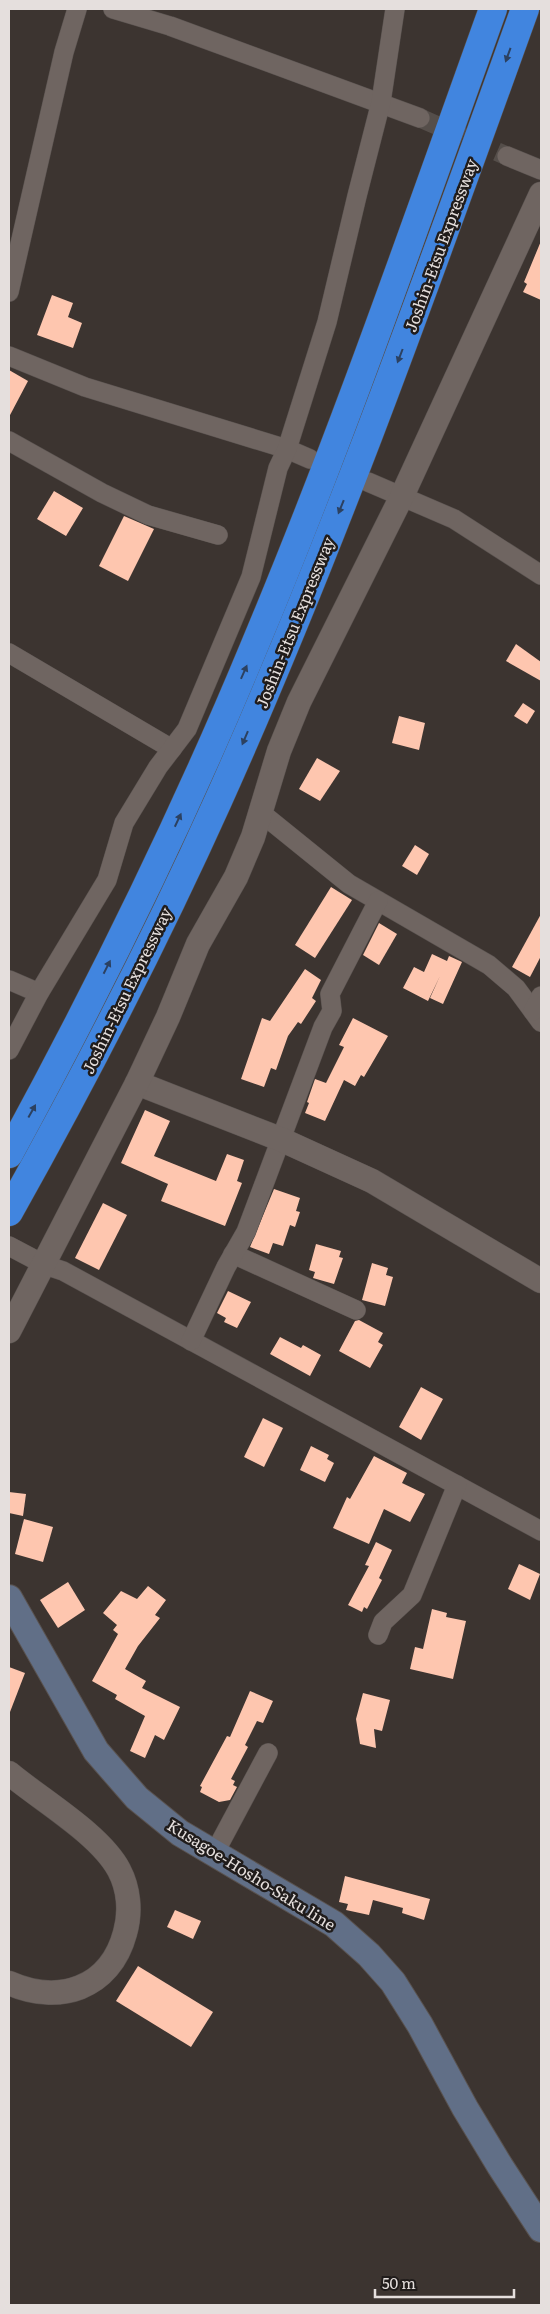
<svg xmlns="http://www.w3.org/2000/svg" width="550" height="2314" viewBox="0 0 550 2314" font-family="Literata,serif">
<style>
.building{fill:#fec6af}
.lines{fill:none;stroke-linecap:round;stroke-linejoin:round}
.minor-tunnel{stroke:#554e4a;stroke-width:19;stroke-dasharray:19 9;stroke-linecap:butt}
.minor-casing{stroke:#59524f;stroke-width:20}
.tertiary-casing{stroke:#59524f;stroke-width:25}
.secondary-casing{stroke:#59524f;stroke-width:28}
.motorway-casing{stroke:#59524f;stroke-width:29}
.minor{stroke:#6f6561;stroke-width:19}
.tertiary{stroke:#6f6561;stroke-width:24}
.secondary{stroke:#616f87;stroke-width:26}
.motorway{stroke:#4185df;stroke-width:28}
.oneway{fill:#2c4160}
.labels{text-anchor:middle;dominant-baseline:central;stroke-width:5;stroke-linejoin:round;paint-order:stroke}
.street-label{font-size:16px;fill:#e5dfdd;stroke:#201c1b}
</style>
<rect width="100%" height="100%" fill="#3c3430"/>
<g class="building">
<path d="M541 241V300L523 292 527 284 524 282Z"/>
<path d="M52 295 73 303 68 317 82 323 73 348 37 335Z"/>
<path d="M9 370 28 381 9 417Z"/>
<path d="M54 491 83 508 66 536 37 519Z"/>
<path d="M124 516 154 529 128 581 99 566Z"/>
<path d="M516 644 541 662V681L506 661Z"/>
<path d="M523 703 535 711 527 724 514 716Z"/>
<path d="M399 716 425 723 419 750 392 743Z"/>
<path d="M317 758 340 771 320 801 299 789Z"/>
<path d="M415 845 429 854 417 875 402 866Z"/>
<path d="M331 887 352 900 315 958 295 945Z"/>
<path d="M541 914V956L530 977 512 967Z"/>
<path d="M379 923 397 934 379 965 363 955Z"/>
<path d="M432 954 447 961 449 956 462 962 443 1004 430 998 440 976 428 1001 403 988 414 967 424 972Z"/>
<path d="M305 969 321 980 312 998 316 1001 301 1024 298 1022 288 1036 276 1070 271 1068 264 1087 241 1079 262 1018 270 1021Z"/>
<path d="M353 1018 388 1036 364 1077 361 1075 355 1086 344 1080 325 1121 305 1113 309 1103 307 1102 315 1079 326 1083 344 1047 339 1045Z"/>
<path d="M145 1110 170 1121 154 1156 216 1181 227 1154 244 1160 237 1181 242 1183 225 1226 161 1201 168 1184 121 1163Z"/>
<path d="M274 1189 300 1198 296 1211 300 1212 295 1227 290 1225 283 1246 273 1243 269 1254 250 1247Z"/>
<path d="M103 1203 127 1215 99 1270 75 1258Z"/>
<path d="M316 1244 341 1251 339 1257 343 1258 334 1284 313 1278 315 1272 309 1270Z"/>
<path d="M372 1263 388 1268 386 1275 393 1277 385 1306 362 1300Z"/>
<path d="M228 1291 251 1302 237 1328 224 1322 226 1318 217 1313Z"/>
<path d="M359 1320 383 1333 378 1342 383 1345 370 1368 339 1351 355 1321Z"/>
<path d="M280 1337 301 1348 303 1345 321 1355 310 1376 270 1354Z"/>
<path d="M421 1387 443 1399 421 1440 399 1427Z"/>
<path d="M263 1418 283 1428 264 1467 244 1457Z"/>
<path d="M311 1446 329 1455 327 1459 334 1463 325 1482 300 1470Z"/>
<path d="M374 1456 407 1473 402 1483 425 1494 410 1522 384 1509 369 1544 333 1528 347 1497 350 1499Z"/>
<path d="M9 1492 26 1494 23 1516 9 1513Z"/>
<path d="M24 1519 53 1527 43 1562 15 1554Z"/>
<path d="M376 1542 392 1550 379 1578 382 1580 367 1609 364 1607 362 1612 348 1605 369 1566 365 1565Z"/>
<path d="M519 1564 540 1574 530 1600 508 1589Z"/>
<path d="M68 1582 85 1610 58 1628 40 1600Z"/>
<path d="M148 1586 166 1600 155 1615 160 1618 138 1646 125 1669 146 1681 142 1688 180 1707 164 1740 155 1735 145 1758 130 1751 145 1716 115 1699 117 1695 92 1681 118 1634 113 1630 117 1625 103 1613 121 1591 137 1599Z"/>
<path d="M432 1609 447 1613 446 1617 466 1621 453 1679 410 1669 415 1647 423 1649Z"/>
<path d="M9 1667 25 1673 10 1712H9Z"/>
<path d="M250 1691 273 1701 263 1723 257 1721 245 1745 248 1747 231 1779 235 1781 233 1785 237 1787 230 1800 219 1802 200 1792 202 1787 200 1786 227 1736 230 1737Z"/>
<path d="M363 1693 390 1700 382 1731 374 1729 376 1748 360 1744 356 1719Z"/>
<path d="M345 1876 430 1899 424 1920 402 1913 403 1908 373 1900 369 1915 346 1910 348 1904 339 1902Z"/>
<path d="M175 1910 201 1921 193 1939 167 1927Z"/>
<path d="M138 1966 213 2012 191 2047 116 2001Z"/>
</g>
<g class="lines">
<path class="minor-tunnel" d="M420 118 507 156"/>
<g class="minor-casing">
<g id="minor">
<path d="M113 9 170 26 420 118"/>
<path d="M507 156 541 170"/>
<path d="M9 292 64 52 77 9"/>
<path d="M9 356 85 387 287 449 310 459"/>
<path d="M9 441 102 493 148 515 218 535"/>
<path d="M368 482 454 519 541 575"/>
<path d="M9 653 172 749"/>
<path d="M260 812 349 884 489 965 516 988 541 1022"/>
<path d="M9 980 39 993"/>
<path d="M533 1011 541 996"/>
<path d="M9 1050 39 993 107 880 124 823 158 767 187 729 251 577 278 468 287 449 327 322 357 196 381 102 395 9"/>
<path d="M9 1246 45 1265 63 1271 541 1531"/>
<path d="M233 1254 356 1310"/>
<path d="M191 1341 226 1267 246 1232 323 1027 332 1011 330 994 378 901"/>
<path d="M378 1635 383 1622 412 1595 457 1485"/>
<path d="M214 1854 268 1753"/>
</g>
</g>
<g class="tertiary-casing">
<g id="tertiary">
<path d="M137 1083 280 1139 372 1181 541 1281"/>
<path d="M9 1331 137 1083 168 1017 198 944 236 877 253 837 279 751 299 702 402 496 541 194"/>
<path d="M9 1773C41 1800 100 1834 119 1870 129 1889 131 1912 125 1933 110 1989 59 2005 9 1983"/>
</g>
</g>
<g class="secondary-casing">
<path id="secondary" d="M9 1598 96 1751 137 1798 180 1833 334 1924 369 1955 393 1982 420 2025 465 2108 500 2166 541 2229"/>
</g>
<g class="motorway-casing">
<g id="motorway">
<path d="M9 1154C99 989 182 821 254 647 342 438 416 223 493 9"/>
<path d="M9 1212C84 1078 155 941 218 801 334 543 429 275 525 9"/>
</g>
</g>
<use href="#minor" class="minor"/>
<use href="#tertiary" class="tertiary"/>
<use href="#secondary" class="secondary"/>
<use href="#motorway" class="motorway"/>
</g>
<defs><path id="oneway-solid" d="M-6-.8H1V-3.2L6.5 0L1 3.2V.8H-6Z" transform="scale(1.25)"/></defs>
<g class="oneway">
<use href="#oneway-solid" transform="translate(508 55) rotate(110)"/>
<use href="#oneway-solid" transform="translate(400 356) rotate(111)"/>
<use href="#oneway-solid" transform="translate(341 507) rotate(112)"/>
<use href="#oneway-solid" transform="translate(244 672) rotate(-66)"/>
<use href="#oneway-solid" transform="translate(245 738) rotate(113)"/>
<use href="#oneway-solid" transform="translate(178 820) rotate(-65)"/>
<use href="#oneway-solid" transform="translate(107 967) rotate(-63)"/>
<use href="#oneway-solid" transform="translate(32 1111) rotate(-61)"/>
</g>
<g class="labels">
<g class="street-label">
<text transform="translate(440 245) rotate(-70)">Joshin-Etsu Expressway</text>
<text transform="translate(294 622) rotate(-68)">Joshin-Etsu Expressway</text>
<text transform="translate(126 990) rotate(-64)">Joshin-Etsu Expressway</text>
<text transform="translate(252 1874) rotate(32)">Kusagoe-Hosho-Saku line</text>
</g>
</g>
<rect width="550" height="2314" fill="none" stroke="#e5dfdd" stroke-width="20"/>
<path d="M375 2289v8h139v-8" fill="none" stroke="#e5dfdd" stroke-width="2.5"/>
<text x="382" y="2289" font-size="15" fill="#e5dfdd" stroke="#201c1b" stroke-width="4" paint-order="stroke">50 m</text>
</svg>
